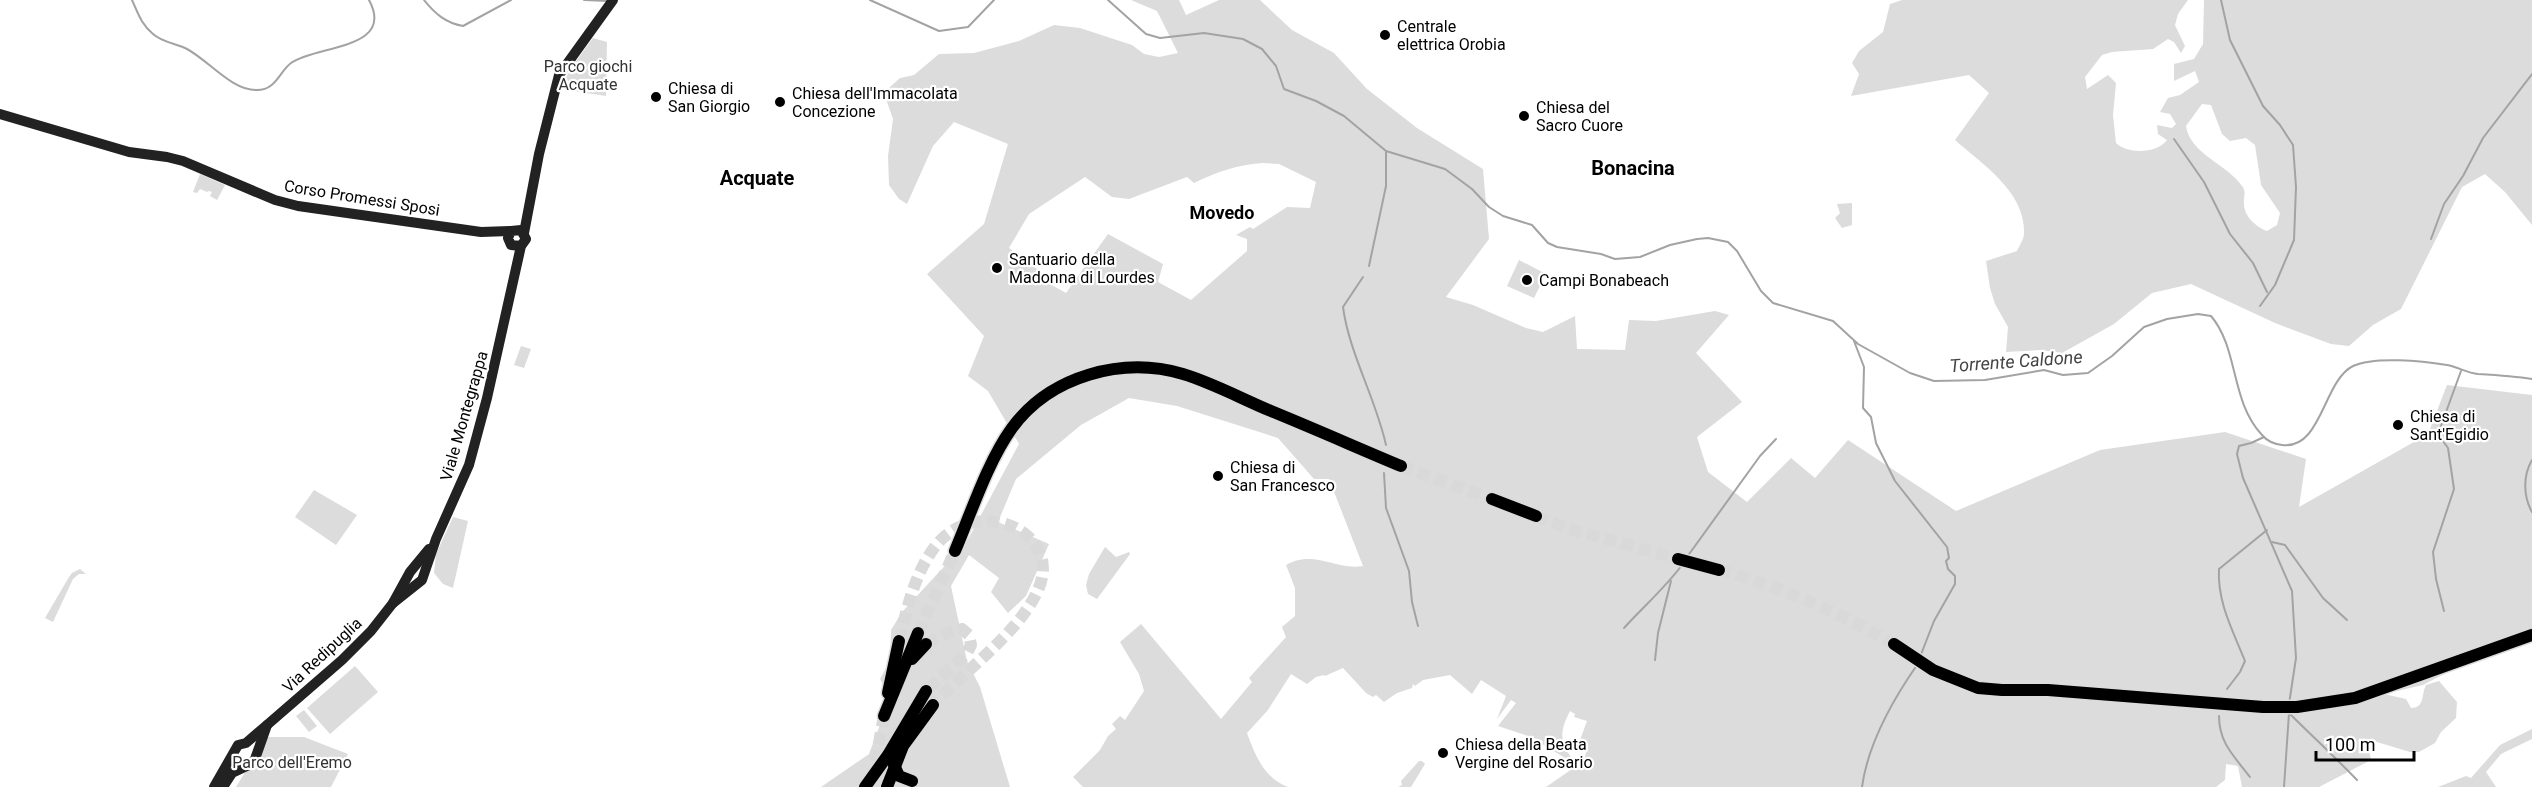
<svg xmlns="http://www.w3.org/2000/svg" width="2532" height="787" viewBox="0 0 2532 787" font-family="Roboto,sans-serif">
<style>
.green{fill:#dcdcdc;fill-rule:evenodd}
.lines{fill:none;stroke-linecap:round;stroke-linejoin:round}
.stream{stroke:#a3a3a3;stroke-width:2}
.highway-tunnel{stroke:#d9d9d9;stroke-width:12;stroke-dasharray:12 6;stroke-linecap:butt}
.highway-casing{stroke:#dbdbdb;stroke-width:15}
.secondary{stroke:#222;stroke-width:10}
.highway{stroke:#000;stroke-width:12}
.poi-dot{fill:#000;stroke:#fff;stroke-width:2}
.labels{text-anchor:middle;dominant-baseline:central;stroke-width:4.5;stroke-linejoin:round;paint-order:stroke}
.poi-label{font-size:16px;fill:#000;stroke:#fff;text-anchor:start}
.park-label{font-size:16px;fill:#333;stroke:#fff}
.street-label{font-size:16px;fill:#000;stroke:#fff}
.neighbourhood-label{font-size:18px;font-weight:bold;fill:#000;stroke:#fff}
.water-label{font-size:18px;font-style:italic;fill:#444;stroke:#fff}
.quarter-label{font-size:20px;font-weight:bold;fill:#000;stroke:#fff}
</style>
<rect width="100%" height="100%" fill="#fff"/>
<g class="green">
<path d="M1131 0H1179L1186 15 1219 0H1260L1292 30 1334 53 1367 89 1417 128 1483 169 1489 239 1446 297 1473 305 1526 328 1543 332 1575 316 1577 349 1625 350 1629 320 1656 321 1715 311 1729 315 1696 353 1742 402 1697 437 1708 472 1747 502 1791 458 1815 478 1848 440 1956 511 2100 450 2225 432 2306 459 2299 507 2428 434 2447 385 2532 395V641L2456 668 2423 685 2384 694 2406 699 2411 708C2425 708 2421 695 2426 685L2439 681 2457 702 2456 718 2441 732 2435 743 2419 752H2410L2367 739 2371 760 2319 787H2242L2238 766 2226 764 2225 780 2216 787H1546L1575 767 1570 761 1542 744 1543 741 1498 726 1516 703 1511 700 1497 719 1506 696 1481 680 1472 694 1450 675 1423 680 1415 686 1413 684 1412 688 1397 693 1384 702 1376 695 1373 697 1366 693 1343 668 1325 676 1324 675 1316 677 1307 684 1291 674 1268 710 1247 733C1255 755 1264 778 1288 787H1083L1073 777 1100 750 1108 736 1116 729 1112 724 1120 716 1125 720 1144 691 1139 674 1120 642 1141 624 1221 719 1252 682 1249 678 1286 637 1282 627 1295 616V588L1286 565C1315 549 1336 571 1363 566L1329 479H1314L1278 438 1177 406 1129 398 1081 425 1016 479 998 522 1049 544 1026 596 1008 613 991 592 999 578 969 555 951 586 967 661 980 687 1010 787H821L869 754 890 698 880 679 890 661 891 630 902 612 966 543 1019 444 988 391 968 376 984 336 927 274 984 224 1008 144 954 122 933 146 907 204 899 199 889 185 888 156 893 119 886 99 890 87 900 78 914 75 939 54 974 53 1019 41 1054 25 1080 28 1132 45 1144 54 1159 57 1178 53 1157 11ZM1262 163 1279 164 1316 182 1310 208 1287 207 1253 229 1250 227 1236 235 1247 239V251L1191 300 1158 282 1163 264 1108 234 1066 293 1039 278 1041 272 1009 248 1029 214 1085 177 1112 197 1129 199 1187 177 1194 183C1217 172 1236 165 1262 163ZM1570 711 1575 714 1574 717 1587 721 1579 743 1588 746 1583 763 1578 766C1561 745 1557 736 1570 711Z"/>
<path d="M1902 0H2188L2178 14 2175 25 2185 46 2181 53 2174 42 2168 39 2153 49 2112 52 2102 55 2085 77 2087 89 2108 75 2116 83 2113 115 2116 143C2127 154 2157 154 2167 140L2158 134 2157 125 2172 128 2176 124 2170 114 2160 112 2168 98 2180 95 2199 82 2195 71 2174 81V64L2194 59 2203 44 2204 0H2532V225L2505 192 2485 174 2462 187 2401 309 2373 325 2349 346 2331 344 2275 323 2191 284 2152 293 2114 324 2062 353 2041 350 2006 352 2008 327 1995 304 1990 288 1986 261 2017 251C2019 246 2024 239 2024 234 2026 192 1982 164 1955 140L1989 93 1969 75 1851 96 1859 74 1852 63 1859 51 1883 32 1890 4ZM2202 104 2211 105 2222 134 2230 141 2246 138 2255 145 2261 185 2280 213 2277 225 2267 231C2256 227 2244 216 2244 204 2243 197 2247 193 2242 186 2227 164 2190 154 2186 126Z"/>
<path d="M593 38 607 42 606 96 560 89 571 68Z"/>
<path d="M200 174 225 185 217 200 210 196 212 192 209 191 207 192 200 189 197 193 193 192Z"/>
<path d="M1852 203V225L1842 228 1835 218 1840 213 1837 204Z"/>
<path d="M1519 260 1546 274 1534 298 1507 286Z"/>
<path d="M521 346 531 349 524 368 514 365Z"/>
<path d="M314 490 357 515 336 545 295 517Z"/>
<path d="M453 517 468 521 453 588 443 584 434 573 436 554Z"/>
<path d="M1105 547 1116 557 1129 552 1130 554 1097 599 1088 594 1086 585 1089 574Z"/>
<path d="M80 569 86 574H79L73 579 53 622 45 618 69 577 72 573Z"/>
<path d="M355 666 378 692 330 734 307 708Z"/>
<path d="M304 710 317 726 309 732 296 716Z"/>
<path d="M2532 729V739L2501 754 2486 772 2496 787H2438L2466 776 2471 778 2500 745Z"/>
<path d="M267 737H304L348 754 331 787H236Z"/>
<path d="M1419 761H1422L1425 764 1411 787H1398L1402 785 1401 781Z"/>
</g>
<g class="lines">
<g class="stream">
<path d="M132 0C138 13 141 24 153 34 163 43 176 43 187 49 208 60 232 91 257 90 276 90 279 72 291 63 316 45 396 50 369 0"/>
<path d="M424 0C435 14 446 23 463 26L511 0"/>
<path d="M584 0 608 1"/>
<path d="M870 0 939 31 968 27 994 0"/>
<path d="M1108 0 1146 34 1160 38 1204 33 1243 39 1262 49 1276 66 1284 89 1316 101 1344 116 1386 151 1445 169 1472 189 1489 207 1503 216 1532 225 1548 243 1557 247 1601 254 1615 259 1640 257 1670 245 1697 239 1708 238 1728 242 1737 251 1761 291 1773 303 1833 321 1858 344 1910 373 1934 381 1985 380 2044 370 2063 375 2088 373 2112 356 2144 327 2167 319 2198 314 2211 316C2239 349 2230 401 2262 435 2267 441 2274 444 2282 445 2322 450 2323 381 2353 366 2375 356 2423 361 2447 365 2458 367 2467 373 2478 374 2496 375 2514 376 2532 379"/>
<path d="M2221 0 2230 40 2263 106 2280 125 2293 145 2296 187 2294 240 2275 285 2260 306"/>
<path d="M2174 139 2204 182 2230 234 2253 263 2267 292"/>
<path d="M2431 239 2444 204 2463 176 2483 138 2532 74"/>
<path d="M1369 266 1386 186V151"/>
<path d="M1363 277 1343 307C1349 353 1376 399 1386 445"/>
<path d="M1854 341 1864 367 1863 408 1871 417 1876 443 1895 481 1947 547 1949 558 1946 561 1948 569 1955 576V584L1934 621 1920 657"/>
<path d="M2264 437 2251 443 2239 446 2237 454 2243 478 2292 591 2296 658 2289 704"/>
<path d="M2532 460C2523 475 2523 496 2532 512"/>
<path d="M1384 473 1386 508 1409 571 1412 602 1418 626"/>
<path d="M2272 542 2285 545 2323 598 2347 620"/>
<path d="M1687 557 1760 456 1776 439"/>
<path d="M2444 611 2436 579 2433 552 2454 489 2448 448 2438 434 2461 371"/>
<path d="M1624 628C1643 607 1665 588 1682 565"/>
<path d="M1655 660 1658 633 1671 581"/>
<path d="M2227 689 2240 672 2245 661C2233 631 2217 602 2219 569L2267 530"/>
<path d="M2289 713C2311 735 2335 757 2357 780"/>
<path d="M2219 716C2219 743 2234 756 2250 777"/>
<path d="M1862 787C1868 743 1892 701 1917 665"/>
<path d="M2284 787 2289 713"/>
</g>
<g class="highway-tunnel">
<path d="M1401 466 1492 499"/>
<path d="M1536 516 1570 529 1678 559"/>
<path d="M1719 570C1782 587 1838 612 1894 644"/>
<path d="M918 633 955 551"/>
<path d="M899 641C907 609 914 575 934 548 974 493 1065 530 1038 590 1018 634 966 669 933 705"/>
<path d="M926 644 950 632 962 629 969 635 971 645 967 653 926 691"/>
<path d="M872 780 884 716"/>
</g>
<g class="highway-casing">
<g id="highway">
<path d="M1492 499 1536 516"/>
<path d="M955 551C971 513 988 461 1012 428 1050 376 1122 356 1183 374 1213 383 1242 399 1271 411 1315 429 1358 448 1401 466"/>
<path d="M1678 559 1719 570"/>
<path d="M1894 644 1933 670 1978 688 2002 690H2048L2263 707H2297L2355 698 2532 635"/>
<path d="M912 659 926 644"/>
<path d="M888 693 899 641"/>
<path d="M884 716 918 633"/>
<path d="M894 765 899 776 912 781"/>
<path d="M865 787 888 755 926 691"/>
<path d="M887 787 903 746 933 705"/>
</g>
</g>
<g class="secondary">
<path d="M0 114 129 152 167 157 183 161 275 200 298 206 481 232 511 231"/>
<path d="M524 233 539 154 559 75 613 0"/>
<path d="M393 603 422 580 436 539 469 465 487 398 521 246 526 239 521 230 511 231 508 238 511 245 521 246"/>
<path d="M214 787 238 745 246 743 267 725 342 660 371 631 393 603 410 572 429 549"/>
<path d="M223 787 232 773 251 764 255 759 267 725"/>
</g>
<use href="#highway" class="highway"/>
</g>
<g class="poi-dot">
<circle cx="1385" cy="35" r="6"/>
<circle cx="656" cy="97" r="6"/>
<circle cx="780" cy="102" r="6"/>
<circle cx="1524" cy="116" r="6"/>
<circle cx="997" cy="268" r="6"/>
<circle cx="1527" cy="280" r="6"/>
<circle cx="2398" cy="425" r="6"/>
<circle cx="1218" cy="476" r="6"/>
<circle cx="1443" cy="753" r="6"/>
</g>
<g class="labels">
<g class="poi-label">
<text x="1397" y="26">Centrale<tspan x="1397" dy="18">elettrica Orobia</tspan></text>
<text x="668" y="88">Chiesa di<tspan x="668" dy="18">San Giorgio</tspan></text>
<text x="792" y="93">Chiesa dell'Immacolata<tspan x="792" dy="18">Concezione</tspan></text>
<text x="1536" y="107">Chiesa del<tspan x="1536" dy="18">Sacro Cuore</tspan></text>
<text x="1009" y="259">Santuario della<tspan x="1009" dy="18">Madonna di Lourdes</tspan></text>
<text x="1539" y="280">Campi Bonabeach</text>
<text x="2410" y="416">Chiesa di<tspan x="2410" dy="18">Sant'Egidio</tspan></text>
<text x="1230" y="467">Chiesa di<tspan x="1230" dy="18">San Francesco</tspan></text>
<text x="1455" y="744">Chiesa della Beata<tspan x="1455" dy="18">Vergine del Rosario</tspan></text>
</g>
<g class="park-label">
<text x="588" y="66">Parco giochi<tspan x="588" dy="18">Acquate</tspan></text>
<text x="292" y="762">Parco dell'Eremo</text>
</g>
<g class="street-label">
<text transform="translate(362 198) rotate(9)">Corso Promessi Sposi</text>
<text transform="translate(464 416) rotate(-74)">Viale Montegrappa</text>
<text transform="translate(322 655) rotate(-43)">Via Redipuglia</text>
</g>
<g class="neighbourhood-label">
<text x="1222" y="212">Movedo</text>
</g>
<g class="water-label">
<text transform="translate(2016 361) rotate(-4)">Torrente Caldone</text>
</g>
<g class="quarter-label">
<text x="1633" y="168">Bonacina</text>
<text x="757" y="178">Acquate</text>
</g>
</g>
<path d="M2316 751v9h98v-9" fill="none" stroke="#000000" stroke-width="3"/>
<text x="2325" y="751" font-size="18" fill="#000000" stroke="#ffffff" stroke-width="4.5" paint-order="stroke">100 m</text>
</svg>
